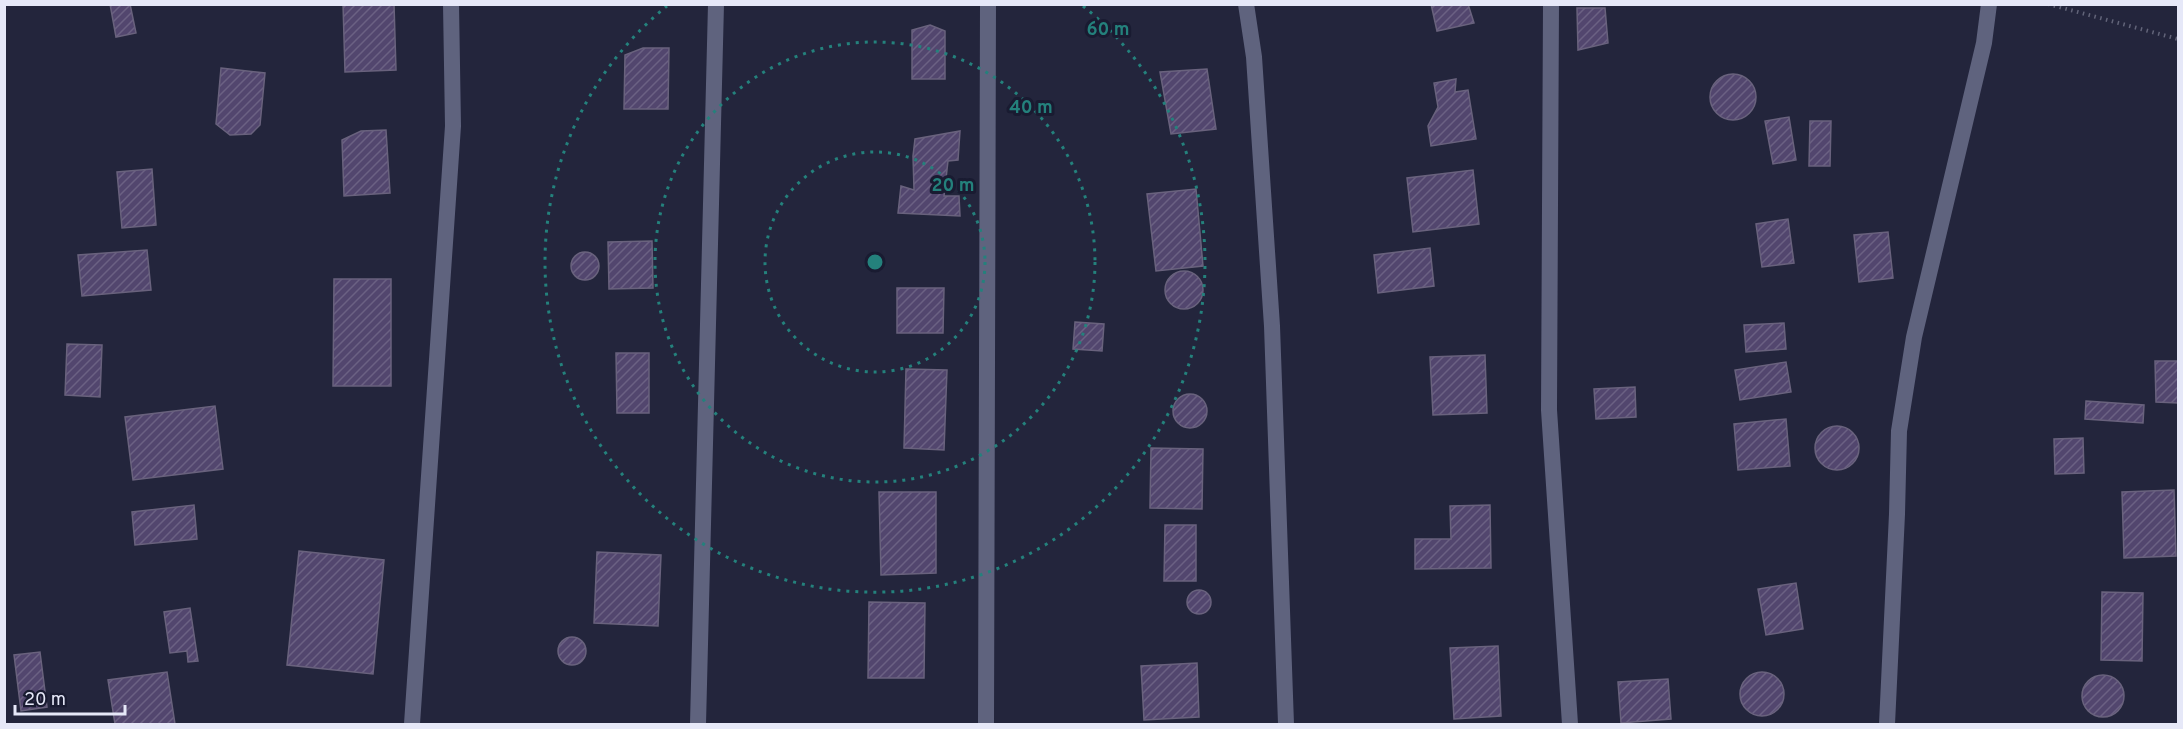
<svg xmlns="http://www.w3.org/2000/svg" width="2183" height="729" viewBox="0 0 2183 729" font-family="Overpass,sans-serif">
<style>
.building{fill:url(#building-hatch);stroke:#69627d;stroke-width:1.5}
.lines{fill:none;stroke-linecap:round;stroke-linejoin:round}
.path{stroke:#626479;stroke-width:4;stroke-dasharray:1.5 4.5;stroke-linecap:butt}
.minor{stroke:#5f637e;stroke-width:16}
.ring{fill:none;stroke:#24817c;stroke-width:3;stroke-dasharray:3 6}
.centre{fill:#24817c;stroke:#191b31;stroke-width:3}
.ring-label{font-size:18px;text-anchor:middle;font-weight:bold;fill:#24817c;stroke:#191b31;stroke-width:6;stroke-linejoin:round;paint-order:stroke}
</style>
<defs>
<pattern id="building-hatch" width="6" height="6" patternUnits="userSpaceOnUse" patternTransform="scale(1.5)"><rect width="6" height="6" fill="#52466e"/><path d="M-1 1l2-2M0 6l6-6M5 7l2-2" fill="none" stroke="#6b6183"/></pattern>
</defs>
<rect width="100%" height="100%" fill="#23253c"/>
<g class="building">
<path d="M110 4H130L136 33 116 37Z"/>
<path d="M343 4H394L396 70 345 72Z"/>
<path d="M1431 4H1468L1474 23 1437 31Z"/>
<path d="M1577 8H1605L1608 43 1578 50Z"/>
<path d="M930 25 945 31V79H912V30Z"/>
<path d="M643 48H669L668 109H624L625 55Z"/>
<path d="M221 68 265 73 260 125 251 134 230 135 216 124Z"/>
<path d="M1207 69 1216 129 1171 134 1160 72Z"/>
<circle cx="1733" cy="97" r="23"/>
<path d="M1456 79 1455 92 1468 90 1476 139 1431 146 1428 126 1438 107 1434 83Z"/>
<path d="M1789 117 1796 160 1773 164 1765 121Z"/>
<path d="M1810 121H1831L1830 166H1809Z"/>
<path d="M386 130 390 193 344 196 342 140 361 131Z"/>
<path d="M960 131 958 160 948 161 944 196H959L960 216 898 213 901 186 914 190 913 156 915 139Z"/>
<path d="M152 169 156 225 122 228 117 172Z"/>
<path d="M1473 170 1479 224 1413 232 1407 178Z"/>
<path d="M1196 189 1203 266 1156 271 1147 194Z"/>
<path d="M1788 219 1794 263 1762 267 1756 224Z"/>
<path d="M1888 232 1893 278 1859 282 1854 235Z"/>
<path d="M652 241 653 288 609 289 608 242Z"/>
<path d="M1430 248 1434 286 1378 293 1374 255Z"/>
<path d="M147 250 151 290 82 296 78 255Z"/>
<circle cx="585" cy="266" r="14"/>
<circle cx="1184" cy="290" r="19"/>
<path d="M334 279H391V386H333Z"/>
<path d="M897 288H944L943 333H897Z"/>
<path d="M1075 322 1104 324 1102 351 1073 349Z"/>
<path d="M1784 323 1786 349 1746 352 1744 325Z"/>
<path d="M67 344 102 345 100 397 65 395Z"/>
<path d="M616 353H649V413H617Z"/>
<path d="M1485 355 1487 413 1433 415 1430 357Z"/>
<path d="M2155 361H2178V403L2156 402Z"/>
<path d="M1786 362 1791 392 1740 400 1735 370Z"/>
<path d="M906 369 947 370 944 450 904 448Z"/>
<path d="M1635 387 1636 417 1596 419 1594 389Z"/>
<circle cx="1190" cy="411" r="17"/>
<path d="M2086 401 2144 405 2143 423 2085 419Z"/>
<path d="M215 406 223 469 133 480 125 417Z"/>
<path d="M1786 419 1790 466 1738 470 1734 424Z"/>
<circle cx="1837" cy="448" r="22"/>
<path d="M2083 438 2084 473 2055 474 2054 439Z"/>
<path d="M1151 448 1203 449 1202 509 1150 508Z"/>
<path d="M2174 490 2176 556 2124 558 2122 492Z"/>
<path d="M879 492H936V573L881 575Z"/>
<path d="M194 505 197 539 135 545 132 512Z"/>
<path d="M1490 505 1491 568 1415 569V539H1451L1450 506Z"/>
<path d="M1165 525H1196V581H1164Z"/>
<path d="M299 551 384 560 373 674 287 665Z"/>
<path d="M597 552 661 555 658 626 594 623Z"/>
<path d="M1796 583 1803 629 1766 635 1758 589Z"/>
<circle cx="1199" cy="602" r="12"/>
<path d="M2102 592 2143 593 2142 661 2101 660Z"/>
<path d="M869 602 925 603 924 678H868Z"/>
<path d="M190 608 198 661 188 662 187 651 170 653 164 612Z"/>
<circle cx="572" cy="651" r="14"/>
<path d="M1498 646 1501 716 1454 719 1450 648Z"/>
<path d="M40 652 47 707 21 711 14 655Z"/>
<path d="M1197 663 1199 717 1144 720 1141 666Z"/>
<circle cx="1762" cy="694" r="22"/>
<path d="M167 672 175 724H115L108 680Z"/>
<circle cx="2103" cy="696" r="21"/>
<path d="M1668 679 1671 719 1621 723 1618 682Z"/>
</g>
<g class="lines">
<path class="path" d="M2048 4 2178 39"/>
<g class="minor">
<path d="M1246 4 1254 57 1272 326 1286 724"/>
<path d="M1551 4 1549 410 1570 724"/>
<path d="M412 724 453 126 451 4"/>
<path d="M698 724 716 4"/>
<path d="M986 724 988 4"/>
<path d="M1887 724 1897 514 1899 431 1914 337 1984 43 1989 4"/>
</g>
</g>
<g class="ring">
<circle cx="875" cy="262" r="110"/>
<circle cx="875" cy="262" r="220"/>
<path d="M1083 6A330 330 0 1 1 667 6"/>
</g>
<circle cx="875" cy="262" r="9" class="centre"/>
<g class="ring-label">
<text x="1108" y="35">60 m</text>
<text x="1031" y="113">40 m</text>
<text x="953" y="191">20 m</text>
</g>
<rect width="2183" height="729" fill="none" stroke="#e6e8f8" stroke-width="12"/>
<path d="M15 705v9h110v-9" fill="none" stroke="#e6e8f8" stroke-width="3"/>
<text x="24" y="705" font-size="18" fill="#e6e8f8" stroke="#191b31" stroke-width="4.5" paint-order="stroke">20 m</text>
</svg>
